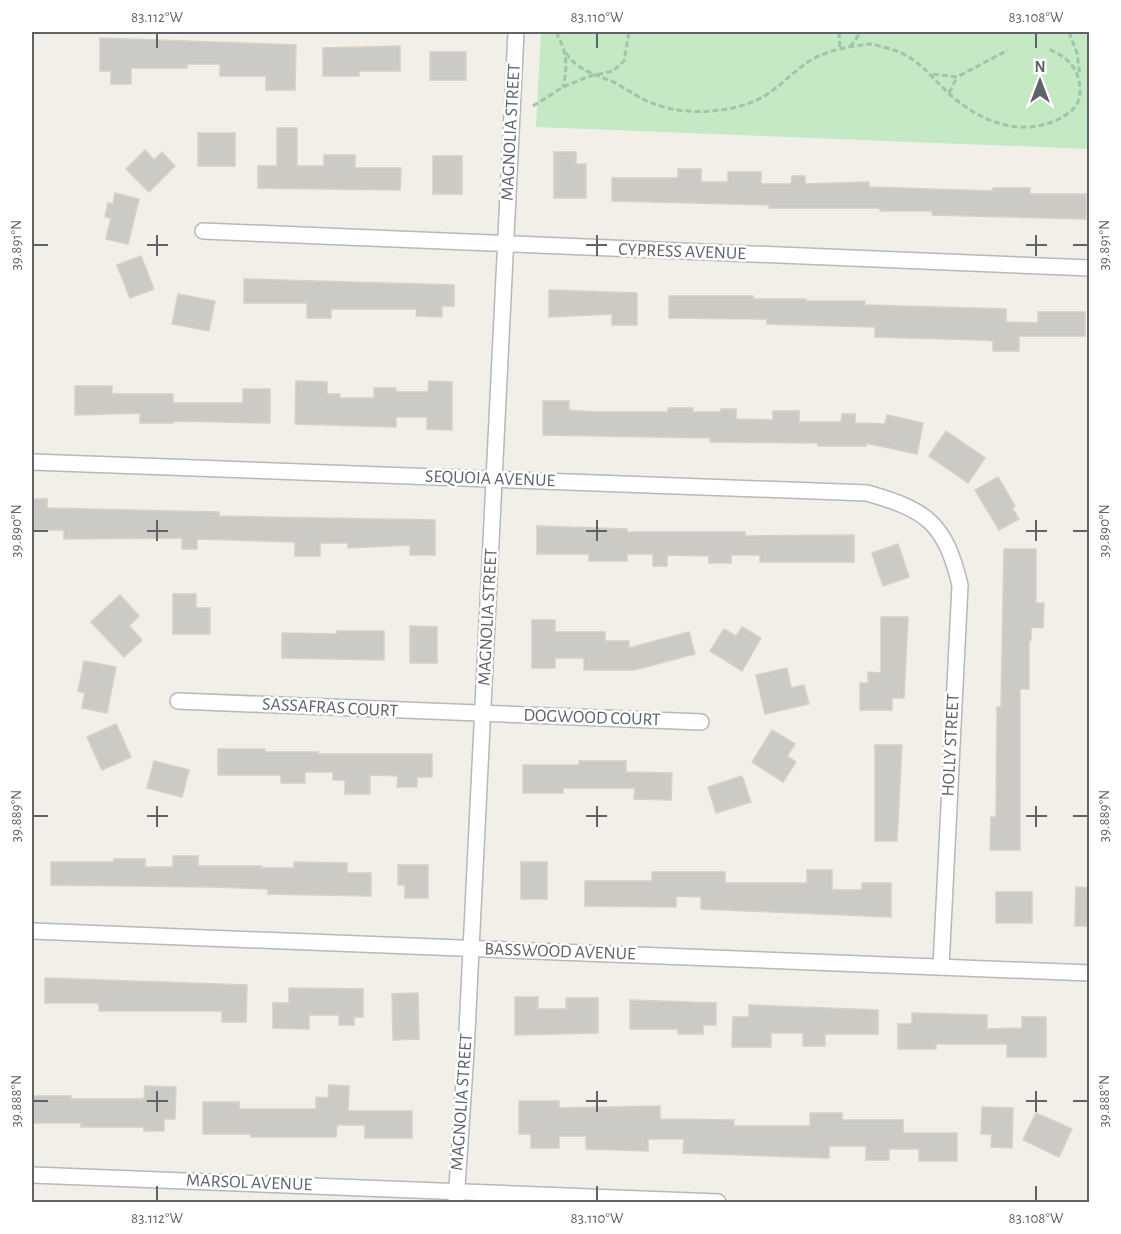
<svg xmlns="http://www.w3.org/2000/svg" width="1121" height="1234" viewBox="0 0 1121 1234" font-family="'Alegreya Sans',sans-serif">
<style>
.green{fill:#c5e8c5}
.building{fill:#cccac5;stroke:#d6d1c6;stroke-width:1.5}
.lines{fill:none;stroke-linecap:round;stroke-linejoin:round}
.minor-casing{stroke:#b5b8bc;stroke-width:18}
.path{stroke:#9cc7a9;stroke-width:3;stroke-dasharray:6 3;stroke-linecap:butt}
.minor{stroke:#fff;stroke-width:15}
.ticks{fill:none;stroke:#5f6368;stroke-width:2}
.labels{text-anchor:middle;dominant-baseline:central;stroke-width:5;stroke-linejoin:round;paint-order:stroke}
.street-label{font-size:18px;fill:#5f6368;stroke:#fff}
.neatline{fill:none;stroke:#5f6368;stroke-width:2}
.ticks-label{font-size:15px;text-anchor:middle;fill:#5f6368}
</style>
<rect width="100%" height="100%" fill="#f1efe8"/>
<path class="green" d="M541 32H1089V149L536 127Z"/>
<g class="building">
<path d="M100 38 296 45 295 90H266V76H220V64H187V68H131V84H111V71H100Z"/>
<path d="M400 46V71H359V76H323V48Z"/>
<rect x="430" y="52" width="36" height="28"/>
<path d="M277 128H297V166H324V155H355V168H401L400 190 258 188V166H277Z"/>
<rect x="198" y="133" width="37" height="33"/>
<path d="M145 150 154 160 162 152 175 166 149 192 126 169Z"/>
<path d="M554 152H576V164H586V198H554Z"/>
<rect x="433" y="156" width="29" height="38"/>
<path d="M678 169H701V182H728V172H761V184H791L792 176H805V184L869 182V187L993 191V188H1030V194H1086V219L932 215 933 211H880V208H769V205L612 201V178H678Z"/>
<path d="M115 193 139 199 128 244 106 239 111 218 105 217 108 203 113 204Z"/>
<path d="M141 256 154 289 130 298 117 265Z"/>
<path d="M244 279 454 285V306H442V317L416 316 417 309H331V318H307V303H244Z"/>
<path d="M549 290 637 293V325H612V314L549 317Z"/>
<path d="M178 294 215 301 209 331 172 324Z"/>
<path d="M669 296H753V299H806V301H865V305L1006 309V322L1038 323V312H1085V336H1019V351H993V341L982 340 875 337V327L767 324V319L669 318Z"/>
<path d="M296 381 327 382V394H340V398H374V388H396V392H428L429 381 452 382V430L427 429V417H396V427L295 424Z"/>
<path d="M75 386H112V394H173V403H243V389H270V423L173 421V423H140V413L75 415Z"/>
<path d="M543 401H569V410L592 412H668V408H693V412H721V409H736V419L773 420V411H799V422H841L842 414H855V423L885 424 887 415 923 423 917 454 866 443V446H818V443L710 442V438L543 435Z"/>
<path d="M946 431 985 458 968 483 929 456Z"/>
<path d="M998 477 1015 506 1012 508 1019 519 999 530 975 490Z"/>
<path d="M32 499H47V508L219 512V516L435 520V555H410V545L348 548V543H320V556H295V542L197 539V549H182V538L64 539V530H32Z"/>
<path d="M537 526 627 529V532H745V536L854 535V562H760V555H731V563H709V556L667 555V566H653V554H627V561H589V554H537Z"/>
<path d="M898 544 909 577 883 586 872 553Z"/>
<path d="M1004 549H1036V603H1044L1043 628 1031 627V640H1029V689H1020V850H990L991 817H996L997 707H1001Z"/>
<path d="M173 594H196V608H210V634H173Z"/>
<path d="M120 595 139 616 129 626 142 640 124 657 91 622Z"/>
<path d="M881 617H908L904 698H892V710H860V683H868V672L881 673Z"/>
<path d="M532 620H555V632H605V641H629V648L689 632 695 654 634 670H584V658H555V668H532Z"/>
<path d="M410 626 437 627V663H410Z"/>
<path d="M742 627 761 638 742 671 710 651 724 629 736 636Z"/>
<path d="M337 631H384V660L282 658V633L337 634Z"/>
<path d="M84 661 116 667 107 713 82 708 85 693 78 691Z"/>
<path d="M787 668 791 688 804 685 809 704 765 714 756 675Z"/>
<path d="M116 724 131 757 102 770 87 737Z"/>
<path d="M772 730 795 744 787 756 796 762 783 782 752 762Z"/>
<path d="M875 745H902L897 841H875Z"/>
<path d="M218 749H265V752H318V754H432V777H417V787H397L398 776 370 775V794H345V780H333V772H305V783H281V775H218Z"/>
<path d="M154 761 189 770 182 797 147 788Z"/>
<path d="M579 761H626V772L672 773 671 800 634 799 635 788H563V793H523V765H579Z"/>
<path d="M742 776 751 802 716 813 708 787Z"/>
<path d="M173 856H198V866H262V868H294V862L347 863V873H371V896L268 894V889L214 887 51 885V862H114V859H145V867H173Z"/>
<rect x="521" y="862" width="26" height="37"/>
<path d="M398 865H428V898H405V885H398Z"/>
<path d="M807 870H832V890H862V883H891V917L701 909V897L676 896V907L585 906V881H652V872H725V883H807Z"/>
<path d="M1076 887 1089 888V926H1075Z"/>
<rect x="996" y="892" width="36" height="31"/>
<path d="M45 978 247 985 246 1022H222V1011H99V1003H45Z"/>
<path d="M289 988 363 989V1017H354V1025H339V1015H309V1029L273 1028V1003H289Z"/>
<path d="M418 993 419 1039 393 1040 392 994Z"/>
<path d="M515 997H538V1009H566V998H598V1033L515 1035Z"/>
<path d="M630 1000 716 1003V1025H703V1034H678V1029H630Z"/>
<path d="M749 1005 878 1010V1034H825V1046H803V1033H771V1047H732L733 1017H749Z"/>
<path d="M912 1013 987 1015V1029L1022 1028V1017H1046V1057H1007V1044H936V1049H898V1024H912Z"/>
<path d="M329 1085 349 1086 348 1111H412V1138H365V1125H337L336 1137H251V1134H203V1102H239V1109H316V1097L328 1098Z"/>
<path d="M145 1086 176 1087 175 1119H164V1131H144V1127H81V1123H32V1096H71V1099H144Z"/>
<path d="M519 1101H559V1108L660 1106V1119L734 1120V1126H810V1113H842V1120H903V1133H957V1161H919V1149H889V1160H866V1146H829V1158L683 1153 684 1139H648V1151L586 1149V1136H559V1148H531V1134H519Z"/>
<path d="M982 1107 1013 1108 1012 1148 991 1147 992 1134H981Z"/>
<path d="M1036 1113 1072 1129 1059 1157 1023 1140Z"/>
</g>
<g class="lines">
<g class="minor-casing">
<g id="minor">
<path d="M203 231 1090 268"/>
<path d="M32 462 867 493C927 510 945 523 960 585L941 967"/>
<path d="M178 701 701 722"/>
<path d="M32 931 1090 973"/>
<path d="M32 1175 718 1202"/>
<path d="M456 1202 466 1052 516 32"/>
</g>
</g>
<g class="path">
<path d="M556 32C567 52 568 65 563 87"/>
<path d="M839 32 840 49"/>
<path d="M1069 32 1077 53 1080 76"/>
<path d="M850 47 861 32"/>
<path d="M566 53C579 73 599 74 619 85 631 92 642 100 655 104 688 117 740 113 769 93 783 83 795 71 808 62 824 51 850 46 869 44 875 44 881 47 887 48 921 57 929 77 954 98 984 123 1022 137 1059 119 1070 113 1080 106 1080 92 1080 70 1069 57 1048 49"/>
<path d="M933 74 957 77 1008 50"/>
<path d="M949 93 957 77"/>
<path d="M533 106 563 87 587 77 613 71 624 61 629 32"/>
</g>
<use href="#minor" class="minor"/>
</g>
<path class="ticks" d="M157 33V48M597 33V48M1036 33V48M157 235V256M597 235V256M1036 235V256M33 245H48M147 245H168M586 245H607M1026 245H1047M1073 245H1088M157 520V541M597 520V541M1036 520V541M33 531H48M147 531H168M586 531H607M1026 531H1047M1073 531H1088M157 806V827M597 806V827M1036 806V827M33 816H48M147 816H168M586 816H607M1026 816H1047M1073 816H1088M157 1091V1112M597 1091V1112M1036 1091V1112M33 1101H48M147 1101H168M586 1101H607M1026 1101H1047M1073 1101H1088M157 1186V1201M597 1186V1201M1036 1186V1201"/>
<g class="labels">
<g class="street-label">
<text transform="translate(511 132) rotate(-87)">MAGNOLIA STREET</text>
<text transform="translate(682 252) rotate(2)">CYPRESS AVENUE</text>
<text transform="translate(490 479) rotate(2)">SEQUOIA AVENUE</text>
<text transform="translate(488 617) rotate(-87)">MAGNOLIA STREET</text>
<text transform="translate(330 708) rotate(3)">SASSAFRAS COURT</text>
<text transform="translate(592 718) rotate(2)">DOGWOOD COURT</text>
<text transform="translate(951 745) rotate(-87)">HOLLY STREET</text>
<text transform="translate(560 952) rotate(2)">BASSWOOD AVENUE</text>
<text transform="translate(462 1102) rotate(-86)">MAGNOLIA STREET</text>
<text transform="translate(249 1183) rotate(2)">MARSOL AVENUE</text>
</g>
</g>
<rect width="1121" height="1234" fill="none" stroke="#ffffff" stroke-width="66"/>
<g transform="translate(1040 81)" stroke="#ffffff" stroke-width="4.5" paint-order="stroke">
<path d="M0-4.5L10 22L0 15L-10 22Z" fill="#5f6368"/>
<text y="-9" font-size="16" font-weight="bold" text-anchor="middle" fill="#5f6368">N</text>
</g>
<rect x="33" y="33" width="1055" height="1168" class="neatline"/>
<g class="ticks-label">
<text x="157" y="22">83.112°W</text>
<text x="597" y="22">83.110°W</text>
<text x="1036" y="22">83.108°W</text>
<text transform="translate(16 245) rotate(-90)" y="5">39.891°N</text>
<text transform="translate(1104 245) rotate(-90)" y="5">39.891°N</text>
<text transform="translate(16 531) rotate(-90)" y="5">39.890°N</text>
<text transform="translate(1104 531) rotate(-90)" y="5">39.890°N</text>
<text transform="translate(16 816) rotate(-90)" y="5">39.889°N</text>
<text transform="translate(1104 816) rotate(-90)" y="5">39.889°N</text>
<text transform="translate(16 1101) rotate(-90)" y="5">39.888°N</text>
<text transform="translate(1104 1101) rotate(-90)" y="5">39.888°N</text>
<text x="157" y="1223">83.112°W</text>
<text x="597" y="1223">83.110°W</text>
<text x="1036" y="1223">83.108°W</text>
</g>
</svg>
